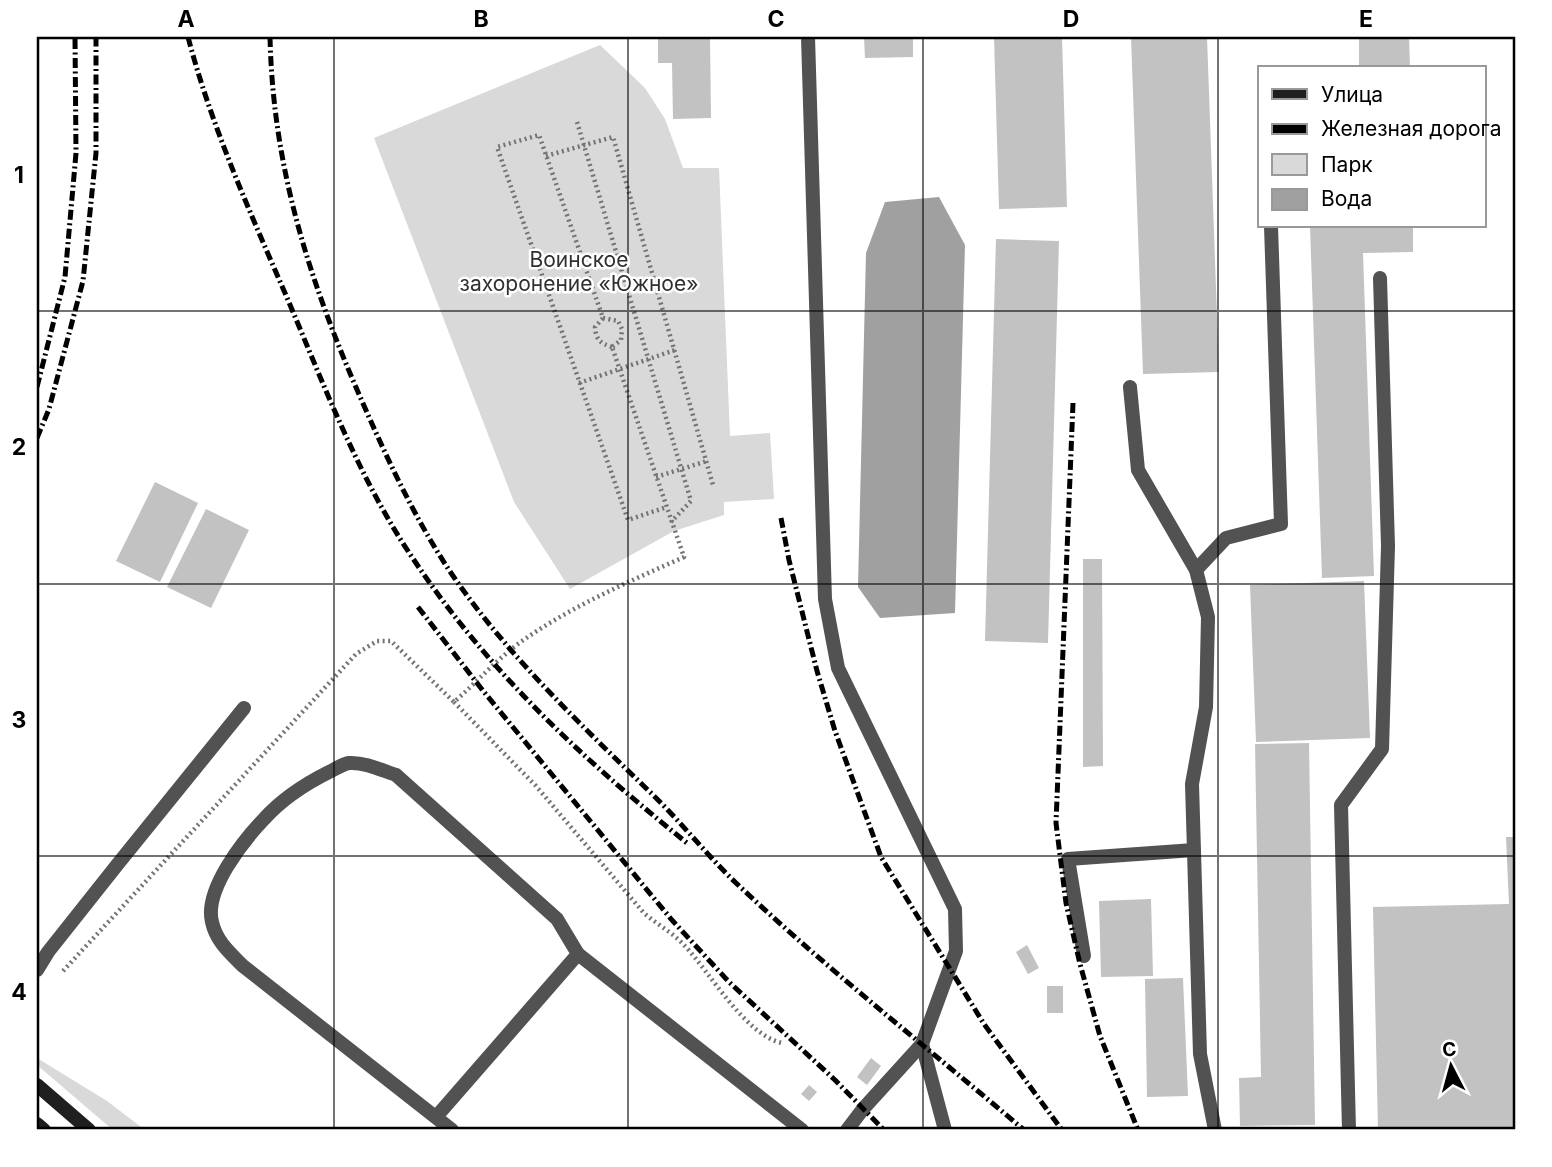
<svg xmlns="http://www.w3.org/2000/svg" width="1552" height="1167" viewBox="0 0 1552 1167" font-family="Inter,sans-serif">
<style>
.green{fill:#d9d9d9}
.water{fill:#a0a0a0}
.building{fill:#c2c2c2}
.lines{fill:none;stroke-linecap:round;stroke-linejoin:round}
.path{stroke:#747474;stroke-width:4.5;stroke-dasharray:2 3.5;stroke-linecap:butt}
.lane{stroke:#525252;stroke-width:14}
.secondary{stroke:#1f1f1f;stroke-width:14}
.rail{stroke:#000;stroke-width:5;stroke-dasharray:10 3.5 2 3.5;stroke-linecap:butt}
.grid{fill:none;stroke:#000;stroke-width:2;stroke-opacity:0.55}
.labels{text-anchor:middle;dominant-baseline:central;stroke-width:5;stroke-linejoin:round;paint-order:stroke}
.park-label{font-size:21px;fill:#303030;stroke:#fff}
.neatline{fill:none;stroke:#000;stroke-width:2.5}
.grid-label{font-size:23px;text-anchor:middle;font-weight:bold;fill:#000}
</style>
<rect width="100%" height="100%" fill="#fff"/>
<g class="green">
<path d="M600 45 645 88 665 119 683 168H719L730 436 770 433 774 499 724 502V515L674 531 570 589 514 502 374 138Z"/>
<path d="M37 1058 107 1101 145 1130H113L37 1065Z"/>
</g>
<path class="water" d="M939 197 965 245 955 613 880 618 858 587 866 253 885 202Z"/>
<g class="building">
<path d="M658 37H710L711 118 673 119 672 63H658Z"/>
<path d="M864 37H913V57L865 58Z"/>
<path d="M994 37H1062L1067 207 999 209Z"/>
<path d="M1131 37H1207L1219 372 1143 374Z"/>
<path d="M1359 37H1409L1410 68H1359Z"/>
<path d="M1310 226H1413V252L1363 253 1374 576 1322 578Z"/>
<path d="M996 239 1059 241 1048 643 985 641Z"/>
<path d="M155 482 198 503 160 582 116 561Z"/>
<path d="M206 509 249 530 211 608 167 587Z"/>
<path d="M1083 559H1102L1103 766 1083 767Z"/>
<path d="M1364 581 1370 738 1256 742 1250 585Z"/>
<path d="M1309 743 1315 1125 1240 1126 1239 1078 1261 1077 1255 744Z"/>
<path d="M1506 837H1515V1130H1378L1373 907 1509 904Z"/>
<path d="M1151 899 1153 976 1101 977 1099 901Z"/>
<path d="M1027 945 1039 968 1028 974 1016 952Z"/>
<path d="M1183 978 1188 1096 1147 1097 1145 979Z"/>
<rect x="1047" y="986" width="16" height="27"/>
<path d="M871 1058 881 1066 867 1085 857 1077Z"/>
<path d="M809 1085 817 1092 809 1101 801 1094Z"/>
</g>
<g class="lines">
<g class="path">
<path d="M577 122 691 501 671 522"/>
<path d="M546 156 613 137 713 485"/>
<path d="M603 318 618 321 622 329 621 340 612 347"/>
<path d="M612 347C600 343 596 340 595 327L603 318 539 135 497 147 628 520 667 507"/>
<path d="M579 383 675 350"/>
<path d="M656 477 707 461"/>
<path d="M454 702 536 786 643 912C656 924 672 932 684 945 710 972 745 1035 782 1043"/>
<path d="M63 971 356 654 377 641H391L454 702C477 682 497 659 522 641 572 606 628 582 684 557L612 347"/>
</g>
<g class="lane">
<path d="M808 37 825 599 838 668 955 909 956 951 922 1044 863 1109 847 1130"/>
<path d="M1130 387 1138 470 1196 570 1208 617 1206 707 1192 784 1200 1054 1215 1130"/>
<path d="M1196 570 1226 538 1281 524 1271 226"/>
<path d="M578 954 802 1130"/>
<path d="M1084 956 1068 859 1194 850"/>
<path d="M37 970 48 952 117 865 244 708"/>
<path d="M922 1044 945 1130"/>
<path d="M436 1117 578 954 557 919 396 775C381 770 365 762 349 763 343 764 335 769 329 772 305 784 282 799 264 819 243 841 204 890 212 922 216 941 230 953 243 966L452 1130"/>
<path d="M1349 1130 1341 805 1382 749 1388 546 1380 278"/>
</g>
<g class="secondary">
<path d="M37 1085 89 1130"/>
<path d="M37 1124 44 1130"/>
</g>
<g class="rail">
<path d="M188 37C211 125 249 210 285 293 320 375 352 461 399 537 477 661 574 752 687 843"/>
<path d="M270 37C273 171 311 286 365 408 390 465 417 522 451 573 507 655 580 724 651 793 680 821 706 854 736 883 828 970 928 1048 1024 1130"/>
<path d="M37 387 65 277 76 153 75 37"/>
<path d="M1073 403 1056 823 1066 903 1080 964 1100 1036 1138 1130"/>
<path d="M37 438 49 409 83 281 96 153V37"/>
<path d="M781 518 789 560 817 671 835 731 881 857 984 1024 1062 1130"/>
<path d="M418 607 484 692 671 919 729 982 835 1080 884 1130"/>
</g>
</g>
<path class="grid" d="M334 37V1130M628 37V1130M923 37V1130M1218 37V1130M37 311H1515M37 584H1515M37 856H1515"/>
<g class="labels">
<g class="park-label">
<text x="579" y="259">Воинское<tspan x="579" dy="24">захоронение «Южное»</tspan></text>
</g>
</g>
<rect width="1552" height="1167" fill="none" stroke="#ffffff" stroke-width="77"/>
<rect x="1258" y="66" width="228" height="161" fill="#ffffff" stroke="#999999" stroke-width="2"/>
<rect x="1272" y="89" width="35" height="10" fill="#1f1f1f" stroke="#999999" stroke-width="2"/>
<text x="1321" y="102" font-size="21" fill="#000000">Улица</text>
<rect x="1272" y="124" width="35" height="10" fill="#000000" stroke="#999999" stroke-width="2"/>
<text x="1321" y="136" font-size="21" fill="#000000">Железная дорога</text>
<rect x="1272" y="154" width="35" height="21" fill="#d9d9d9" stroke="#999999" stroke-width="2"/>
<text x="1321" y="172" font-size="21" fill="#000000">Парк</text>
<rect x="1272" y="189" width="35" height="21" fill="#a0a0a0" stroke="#999999" stroke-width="2"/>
<text x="1321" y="206" font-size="21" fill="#000000">Вода</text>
<g transform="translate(1451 1066) rotate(354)" stroke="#ffffff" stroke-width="5" paint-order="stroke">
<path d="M0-5L12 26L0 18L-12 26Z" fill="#000000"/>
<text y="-10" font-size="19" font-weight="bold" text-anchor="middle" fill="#000000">С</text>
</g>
<rect x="38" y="38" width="1476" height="1090" class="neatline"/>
<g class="grid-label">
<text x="186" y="27">A</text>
<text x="481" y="27">B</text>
<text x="776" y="27">C</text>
<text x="1071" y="27">D</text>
<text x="1366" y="27">E</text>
<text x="19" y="183">1</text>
<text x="19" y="455">2</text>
<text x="19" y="728">3</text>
<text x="19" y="1000">4</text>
</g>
</svg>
